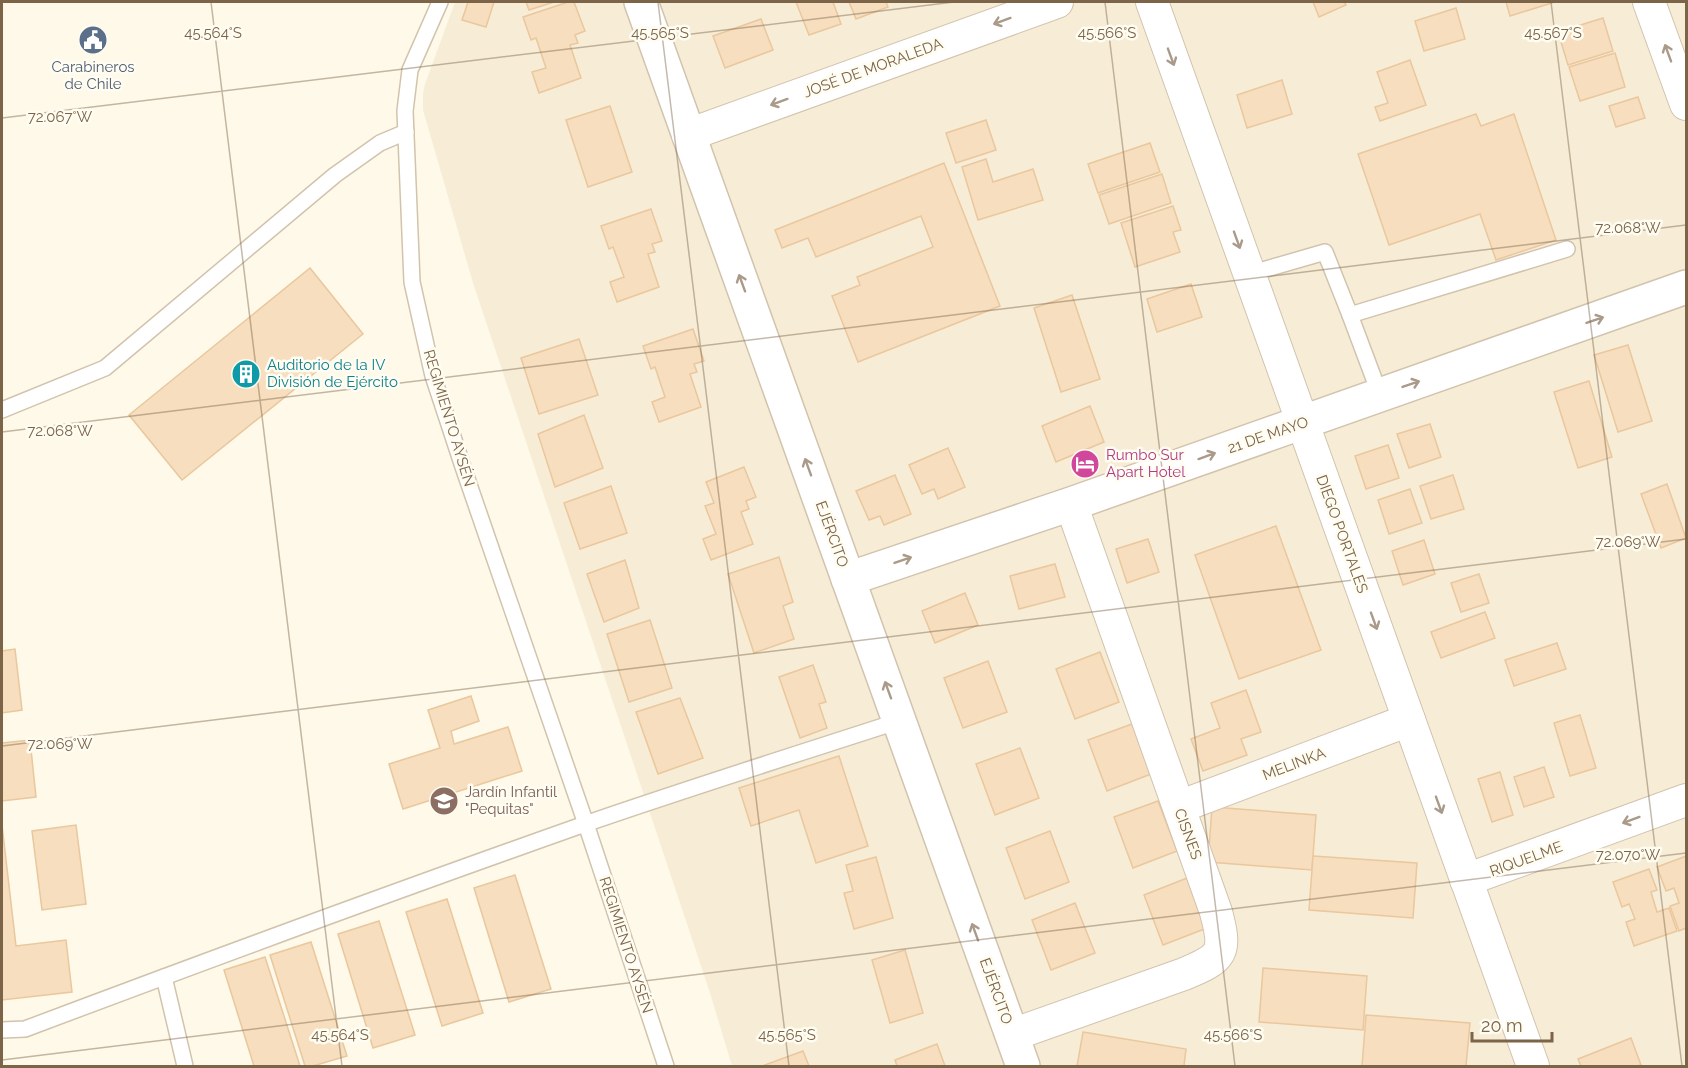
<svg xmlns="http://www.w3.org/2000/svg" width="1688" height="1068" viewBox="0 0 1688 1068" font-family="Raleway,sans-serif">
<style>
.residential{fill:#f7edd7}
.building{fill:#f6debe;stroke:#eac79d;stroke-width:1.5}
.lines{fill:none;stroke-linecap:round;stroke-linejoin:round}
.service-casing{stroke:#d2c3ad;stroke-width:18}
.minor-casing{stroke:#d2c3ad;stroke-width:34}
.tertiary-casing{stroke:#d2c3ad;stroke-width:36}
.service{stroke:#fff;stroke-width:15}
.minor{stroke:#fff;stroke-width:32}
.tertiary{stroke:#fff;stroke-width:33}
.oneway{stroke:#aa9a89}
.ticks{fill:none;stroke:#7c6449;stroke-width:1.5;stroke-opacity:0.45}
.labels{text-anchor:middle;dominant-baseline:central;stroke-width:5;stroke-linejoin:round;paint-order:stroke}
.service-label{font-size:15px;fill:#4e5e75;stroke:#fffcf1}
.street-label{font-size:15px;fill:#7c6449;stroke:#fffcf1}
.culture-label{font-size:15px;fill:#0d838f;stroke:#fffcf1;text-anchor:start}
.hotel-label{font-size:15px;fill:#b23c85;stroke:#fffcf1;text-anchor:start}
.education-label{font-size:15px;fill:#785e54;stroke:#fffcf1;text-anchor:start}
.ticks-label{font-size:15px;text-anchor:middle;fill:#7c6449;stroke:#fffcf1;stroke-width:5;stroke-linejoin:round;paint-order:stroke}
</style>
<rect width="100%" height="100%" fill="#fef9e9"/>
<path class="residential" d="M455 2H1686V1066H732L710 993 473 283 423 110V93L425 84Z"/>
<g class="building">
<path d="M468 2H494L486 27 462 20Z"/>
<path d="M526 2H554L529 10Z"/>
<path d="M568 2H574L585 31 575 35 578 43 570 45 581 78 539 93 532 72 546 68 536 38 531 40 523 17Z"/>
<path d="M796 2H833L841 24 809 35Z"/>
<path d="M849 2H886L888 7 856 19Z"/>
<path d="M1313 2H1344L1346 5 1319 17Z"/>
<path d="M1506 2H1555L1510 16Z"/>
<path d="M1456 8 1465 39 1424 51 1415 21Z"/>
<path d="M1603 18 1613 51 1568 65 1558 32Z"/>
<path d="M761 19 773 50 725 68 713 36Z"/>
<path d="M1615 53 1625 87 1580 101 1569 67Z"/>
<path d="M1410 60 1426 105 1380 121 1375 107 1388 103 1377 72Z"/>
<path d="M1282 80 1292 114 1247 128 1237 95Z"/>
<path d="M1638 97 1645 118 1616 127 1609 106Z"/>
<path d="M610 106 632 172 588 187 566 120Z"/>
<path d="M1476 114 1481 126 1514 114 1556 240 1496 260 1480 214 1389 245 1358 154Z"/>
<path d="M986 120 996 150 956 163 946 133Z"/>
<path d="M1150 143 1160 172 1098 193 1088 164Z"/>
<path d="M986 159 993 182 1033 169 1043 200 978 220 962 167Z"/>
<path d="M944 163 1000 306 858 362 832 296 860 285 857 277 933 247 921 216 816 257 808 238 782 248 775 230Z"/>
<path d="M1162 174 1171 203 1109 224 1099 195Z"/>
<path d="M1173 206 1181 230 1173 232 1180 252 1135 267 1121 223Z"/>
<path d="M651 209 662 241 652 244 655 252 648 254 659 287 617 302 610 282 624 277 613 247 609 249 601 226Z"/>
<path d="M310 268 363 334 182 480 129 415Z"/>
<path d="M1191 284 1202 317 1157 332 1147 299Z"/>
<path d="M1072 295 1100 379 1061 392 1034 308Z"/>
<path d="M693 329 704 361 694 364 697 372 690 374 701 407 659 422 652 402 665 397 655 367 651 369 643 346Z"/>
<path d="M579 339 598 395 539 414 521 358Z"/>
<path d="M1628 345 1652 421 1618 432 1594 355Z"/>
<path d="M1589 381 1612 457 1578 468 1554 392Z"/>
<path d="M1090 406 1104 442 1056 462 1042 426Z"/>
<path d="M584 415 603 468 555 487 538 434Z"/>
<path d="M1430 424 1441 457 1409 468 1397 434Z"/>
<path d="M1388 445 1399 478 1366 489 1355 456Z"/>
<path d="M948 448 965 487 938 499 934 489 922 494 909 465Z"/>
<path d="M744 467 756 497 746 501 749 509 741 512 753 544 711 560 703 539 716 534 705 506 714 503 706 482Z"/>
<path d="M895 475 911 514 884 525 880 516 869 520 856 491Z"/>
<path d="M1453 475 1464 509 1431 519 1420 486Z"/>
<path d="M1667 484 1686 538 1661 548 1641 494Z"/>
<path d="M611 486 627 533 580 549 564 503Z"/>
<path d="M1410 489 1422 523 1389 534 1378 500Z"/>
<path d="M1276 526 1321 650 1239 679 1195 555Z"/>
<path d="M1148 539 1159 572 1127 583 1116 549Z"/>
<path d="M1424 540 1435 574 1403 585 1392 551Z"/>
<path d="M779 557 793 602 783 606 794 639 754 653 728 574Z"/>
<path d="M625 560 639 608 604 622 587 574Z"/>
<path d="M1055 564 1065 597 1019 609 1010 576Z"/>
<path d="M1479 574 1489 603 1461 612 1451 583Z"/>
<path d="M965 593 978 625 935 643 922 611Z"/>
<path d="M1485 612 1495 638 1441 658 1431 632Z"/>
<path d="M650 620 672 688 629 702 607 634Z"/>
<path d="M1557 643 1566 669 1514 686 1505 660Z"/>
<path d="M15 649 22 710 2 713V651Z"/>
<path d="M1100 652 1119 702 1075 719 1056 669Z"/>
<path d="M988 661 1007 712 963 728 944 678Z"/>
<path d="M813 665 826 702 819 704 827 728 800 738 779 677Z"/>
<path d="M1246 690 1261 732 1241 739 1247 755 1203 771 1191 739 1220 728 1211 703Z"/>
<path d="M471 696 479 721 451 731 454 744 508 727 522 771 403 809 389 764 440 748 428 710Z"/>
<path d="M680 698 703 758 658 774 636 712Z"/>
<path d="M1580 715 1596 768 1570 776 1554 723Z"/>
<path d="M1132 724 1151 774 1107 791 1088 740Z"/>
<path d="M30 740 36 797 2 801V743Z"/>
<path d="M1020 748 1039 798 995 815 976 764Z"/>
<path d="M839 756 868 846 816 863 799 810 751 826 739 788Z"/>
<path d="M1544 767 1554 797 1524 807 1514 777Z"/>
<path d="M1500 772 1513 815 1492 822 1478 779Z"/>
<path d="M1158 801 1177 851 1133 868 1114 817Z"/>
<path d="M1212 807 1316 815 1312 870 1208 862Z"/>
<path d="M2 825 16 946 66 940 72 992 2 1000Z"/>
<path d="M76 825 86 904 42 910 32 831Z"/>
<path d="M1050 831 1069 882 1025 899 1006 848Z"/>
<path d="M1313 856 1417 863 1413 918 1309 910Z"/>
<path d="M1686 856V928L1679 931 1670 906 1679 903 1674 888 1666 891 1657 867Z"/>
<path d="M876 857 893 918 854 929 844 893 853 891 846 865Z"/>
<path d="M1649 869 1657 890 1651 892 1657 912 1669 908 1677 931 1634 946 1626 922 1635 919 1629 904 1622 907 1613 882Z"/>
<path d="M515 875 551 989 509 1002 474 888Z"/>
<path d="M1187 878 1207 928 1163 945 1144 895Z"/>
<path d="M447 899 483 1013 442 1026 406 912Z"/>
<path d="M1075 903 1095 953 1051 970 1032 920Z"/>
<path d="M379 921 415 1035 373 1048 338 934Z"/>
<path d="M311 942 347 1056 313 1066H305L270 955Z"/>
<path d="M905 950 923 1013 890 1023 872 960Z"/>
<path d="M265 957 300 1066H254L224 970Z"/>
<path d="M1263 968 1367 976 1363 1030 1259 1022Z"/>
<path d="M1366 1015 1470 1023 1466 1066H1362Z"/>
<path d="M1083 1032 1186 1049 1184 1066H1077Z"/>
<path d="M1631 1038 1641 1065 1636 1066H1581L1578 1059Z"/>
<path d="M937 1044 945 1066H897L895 1060Z"/>
<path d="M803 1051 809 1066H762Z"/>
</g>
<g class="lines">
<g class="service-casing">
<g id="service">
<path d="M440 2 410 70 405 111 412 282 433 376 463 467 586 824 666 1066"/>
<path d="M1249 274 1325 252 1350 315"/>
<path d="M1380 395 1350 315 1567 249"/>
<path d="M2 410 105 368 335 175 380 143 406 132"/>
<path d="M164 977 185 1066"/>
<path d="M2 1030 25 1029C211 959 398 890 585 824 689 788 794 755 899 721"/>
</g>
</g>
<g class="minor-casing">
<g id="minor">
<path d="M1152 2 1533 1066"/>
<path d="M1649 2 1686 104"/>
<path d="M688 135 1057 2"/>
<path d="M1179 807 1409 720"/>
<path d="M1466 880 1686 800"/>
<path d="M1012 1035 1184 974C1223 958 1227 953 1216 912L1071 504"/>
</g>
</g>
<g class="tertiary-casing">
<g id="tertiary">
<path d="M641 2 1023 1066"/>
<path d="M848 579 1071 504 1686 287"/>
</g>
</g>
<use href="#service" class="service"/>
<use href="#minor" class="minor"/>
<use href="#tertiary" class="tertiary"/>
</g>
<defs><path id="oneway-shaft" d="M-6 0H5M1.5-3L5.5 0L1.5 3" fill="none" stroke-width="1.6" stroke-linecap="round" stroke-linejoin="round" transform="scale(1.5)"/></defs>
<g class="oneway">
<use href="#oneway-shaft" transform="translate(1002 21) rotate(160)"/>
<use href="#oneway-shaft" transform="translate(1668 53) rotate(-110)"/>
<use href="#oneway-shaft" transform="translate(1171 57) rotate(70)"/>
<use href="#oneway-shaft" transform="translate(779 102) rotate(160)"/>
<use href="#oneway-shaft" transform="translate(1237 240) rotate(70)"/>
<use href="#oneway-shaft" transform="translate(742 283) rotate(-110)"/>
<use href="#oneway-shaft" transform="translate(1595 320) rotate(-19)"/>
<use href="#oneway-shaft" transform="translate(1411 384) rotate(-19)"/>
<use href="#oneway-shaft" transform="translate(1207 456) rotate(-20)"/>
<use href="#oneway-shaft" transform="translate(808 467) rotate(-110)"/>
<use href="#oneway-shaft" transform="translate(903 560) rotate(-19)"/>
<use href="#oneway-shaft" transform="translate(1374 621) rotate(70)"/>
<use href="#oneway-shaft" transform="translate(888 690) rotate(-110)"/>
<use href="#oneway-shaft" transform="translate(1439 805) rotate(70)"/>
<use href="#oneway-shaft" transform="translate(1631 820) rotate(160)"/>
<use href="#oneway-shaft" transform="translate(975 932) rotate(-110)"/>
</g>
<path class="ticks" d="M211 2 342 1066M658 2 789 1066M1105 2 1235 1066M1551 2 1682 1066M2 118 954 2M2 432 1686 225M2 746 1686 539M2 1060 1686 853"/>
<defs>
<g id="civic-disc" transform="scale(1.5)"><circle r="9.5" fill="#5c6f8a" stroke="#fffcf1"/><path d="M-.6-6.5H3V-4.5H.6V-3L4-1V1h2V6H-6V1h2V-1L-.6-3ZM-1.2 2.5V6h2.4V2.5Z" fill="#fff"/></g>
<g id="building-disc" transform="scale(1.5)"><circle r="9.5" fill="#0f9aa8" stroke="#fffcf1"/><path d="M-4-6H4V6H1V3H-1V6H-4ZM-2.5-4.3h1.7v1.8h-1.7ZM.8-4.3h1.7v1.8H.8ZM-2.5-1h1.7V.8h-1.7ZM.8-1h1.7V.8H.8Z" fill="#fff"/></g>
<g id="hotel-disc" transform="scale(1.5)"><circle r="9.5" fill="#d1479c" stroke="#fffcf1"/><path d="M-6-4.5h1.5V1H6V5H4.5V3h-9V5H-6ZM-4 0a1.8 1.8 0 1 1 3.6 0ZM.5 0V-2.5h3Q6-2.5 6 0Z" fill="#fff"/></g>
<g id="school-disc" transform="scale(1.5)"><circle r="9.5" fill="#8d6e63" stroke="#fffcf1"/><path d="M0-5L7-2L0 1L-7-2ZM-4 1L0 2.5L4 1V4Q0 6-4 4Z" fill="#fff"/></g>
</defs>
<g fill-rule="evenodd">
<use href="#civic-disc" x="93" y="40"/>
<use href="#building-disc" x="246" y="374"/>
<use href="#hotel-disc" x="1085" y="464"/>
<use href="#school-disc" x="444" y="801"/>
</g>
<g class="labels">
<g class="service-label">
<text x="93" y="67">Carabineros<tspan x="93" dy="17">de Chile</tspan></text>
</g>
<g class="street-label">
<text transform="translate(873 68) rotate(-20)">JOSÉ DE MORALEDA</text>
<text transform="translate(449 418) rotate(73)">REGIMIENTO AYSÉN</text>
<text transform="translate(1268 435) rotate(-19)">21 DE MAYO</text>
<text transform="translate(832 534) rotate(70)">EJÉRCITO</text>
<text transform="translate(1342 534) rotate(70)">DIEGO PORTALES</text>
<text transform="translate(1294 764) rotate(-21)">MELINKA</text>
<text transform="translate(1188 834) rotate(70)">CISNES</text>
<text transform="translate(1526 859) rotate(-20)">RIQUELME</text>
<text transform="translate(626 945) rotate(72)">REGIMIENTO AYSÉN</text>
<text transform="translate(996 991) rotate(70)">EJÉRCITO</text>
</g>
<g class="culture-label">
<text x="267" y="365">Auditorio de la IV<tspan x="267" dy="17">División de Ejército</tspan></text>
</g>
<g class="hotel-label">
<text x="1106" y="455">Rumbo Sur<tspan x="1106" dy="17">Apart Hotel</tspan></text>
</g>
<g class="education-label">
<text x="465" y="792">Jardín Infantil<tspan x="465" dy="17">"Pequitas"</tspan></text>
</g>
</g>
<g class="ticks-label">
<text x="213" y="38">45.564°S</text>
<text x="660" y="38">45.565°S</text>
<text x="1107" y="38">45.566°S</text>
<text x="1553" y="38">45.567°S</text>
<text x="60" y="122">72.067°W</text>
<text x="1628" y="233">72.068°W</text>
<text x="60" y="436">72.068°W</text>
<text x="1628" y="547">72.069°W</text>
<text x="60" y="749">72.069°W</text>
<text x="1628" y="860">72.070°W</text>
<text x="340" y="1040">45.564°S</text>
<text x="787" y="1040">45.565°S</text>
<text x="1233" y="1040">45.566°S</text>
</g>
<rect width="1688" height="1068" fill="none" stroke="#7c6449" stroke-width="6"/>
<path d="M1472 1032v9h80v-9" fill="none" stroke="#7c6449" stroke-width="3"/>
<text x="1481" y="1032" font-size="18" fill="#7c6449" stroke="#fffcf1" stroke-width="4.5" paint-order="stroke">20 m</text>
</svg>
